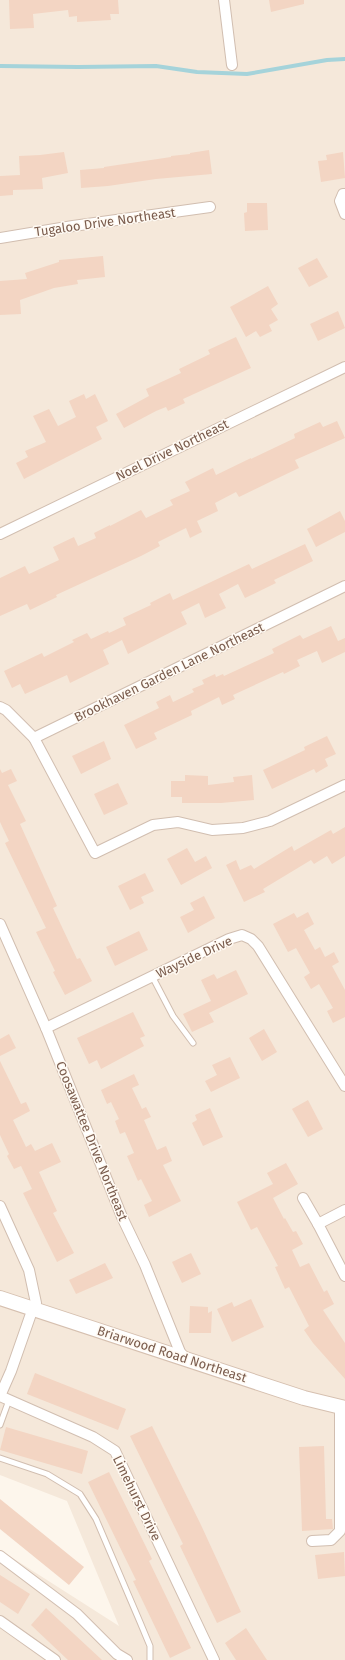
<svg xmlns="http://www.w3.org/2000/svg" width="345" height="1660" viewBox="0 0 345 1660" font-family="'Fira Sans',sans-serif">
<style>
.residential{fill:#f5e8da}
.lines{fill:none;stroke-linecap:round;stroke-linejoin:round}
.stream{stroke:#a5d3da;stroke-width:4}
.building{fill:#f3d5c3}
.lane-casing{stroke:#d1beb0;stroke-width:7}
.street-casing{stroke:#d1beb0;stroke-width:12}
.secondary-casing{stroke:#d6c0b0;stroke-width:16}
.lane{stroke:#fff;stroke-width:5}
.street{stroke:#fff;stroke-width:10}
.secondary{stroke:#fff;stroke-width:14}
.labels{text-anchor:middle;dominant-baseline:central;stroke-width:3;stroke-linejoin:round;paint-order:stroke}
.street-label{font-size:13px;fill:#7a5c4d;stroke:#fffaf3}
</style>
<rect width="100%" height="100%" fill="#fdf6ec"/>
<path class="residential" d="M0 0H345V1660H0V1550L119 1626 67 1501 0 1475Z"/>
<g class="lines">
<path class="stream" d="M0 66 78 67 156 66 197 72 247 74 327 60 345 59"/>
</g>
<g class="building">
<path d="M9 0H118L119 14H110L111 20 77 22V16L69 17 68 10 33 14 34 28 10 29Z"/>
<path d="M269 0H304V4L271 12Z"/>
<path d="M209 150 212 174 156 179 108 186 81 188 80 170 104 168V167L171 157V156L190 154V153Z"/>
<path d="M64 152 68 173 42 178 43 189 13 190V195L0 196V176L20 175 19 156 40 155Z"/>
<path d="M343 152 345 178 321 182 318 161 327 160 326 155Z"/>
<path d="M247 203H267L268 230 245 231 244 213 247 212Z"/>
<path d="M103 256 105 277 77 280 78 284 54 288 20 300 21 314 0 315V281L27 279 25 273 59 262V260Z"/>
<path d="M317 258 328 277 309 287 298 268Z"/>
<path d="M268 286 278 304 271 309 278 320 269 325 272 331 260 337 256 331 246 337 230 307Z"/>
<path d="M338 311 345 328 318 341 310 324Z"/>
<path d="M236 337 251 368 183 399 185 403 168 411 166 407 156 411 124 428 116 414 149 396 146 389 181 373 179 369 210 354 208 350Z"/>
<path d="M84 394 86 399 95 394 108 421 96 427 102 439 24 479 16 463 28 457 25 451 46 442 33 416 49 409 58 426 76 417 69 401Z"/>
<path d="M337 421 345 438 295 460 299 468 276 479 239 497 236 492 215 503 218 511 197 521 202 532 190 538 186 528 158 542 160 546 141 556 56 595 57 597 30 610 27 604 0 616V578L25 566 29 574 59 560 53 547 74 537 78 546 96 538 94 533 110 525V526L141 510 146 518 173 505 170 500 190 491 185 482 213 468 216 475 251 458V459L295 438 294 434 320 422 323 427Z"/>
<path d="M340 511 345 521V532L316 547 307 529Z"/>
<path d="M305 544 313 561 274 580 276 583 245 598 238 584 219 594 226 608 205 618 199 603 181 612 187 624 128 654 122 640 103 650 109 664 70 683 67 675 25 694 20 684 12 688 4 671 42 653 44 657 74 642 72 640 87 633 91 639 108 631 109 633 126 625 123 618 151 605 150 603 170 593 173 600 249 564 252 569Z"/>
<path d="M331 626 338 641 345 638V652L322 663 317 651 297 660 300 666 284 674 283 672 233 695 235 699 222 705 219 697 191 711 192 715 154 733 157 739 136 749 124 725 159 708 156 702 170 695 173 702 194 692 192 689 204 684 202 680 215 674 216 677 223 674 224 676 274 653 272 649 300 635 303 639Z"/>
<path d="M327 736 336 754 325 759 328 766 316 773 314 769 272 789 263 770 305 750 304 747Z"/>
<path d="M104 741 111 759 81 774 72 756Z"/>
<path d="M0 769 2 773 11 769 17 781 8 785 26 821 20 824 57 906 53 908 77 959 80 958 92 981 65 995 53 972 55 971 36 932 46 928 5 843 9 841 0 822Z"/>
<path d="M185 775 208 776V785L234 782 233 777 252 775 254 800 221 803H182V797H171V781H185Z"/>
<path d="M118 783 128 804 104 815 94 794Z"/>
<path d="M345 827V856L332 864 327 856 314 864 311 860 263 889 265 892 244 902 226 865 236 860 240 870 251 865 254 869 292 846 294 851 331 830 333 834Z"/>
<path d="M187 848 195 862 206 856 212 868 181 885 167 859Z"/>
<path d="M145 873 154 891 141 897 144 903 130 910 118 886Z"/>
<path d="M204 896 215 918 188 933 180 917 194 910 190 903Z"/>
<path d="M308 912 314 924 304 930 315 950 320 947 325 957 334 952 339 962 332 966 345 990V1017L333 1023 327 1011 333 1008 319 984 311 989 304 977 310 973 296 948 288 952 273 924 294 913 297 918Z"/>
<path d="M139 931 148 950 115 966 106 947Z"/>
<path d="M236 970 248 994 209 1013 214 1022 192 1032 183 1014 211 1001 201 980 214 974 217 979Z"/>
<path d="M133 1012 145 1036 140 1038 144 1046 101 1069 97 1060 89 1064 77 1038Z"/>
<path d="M264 1029 277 1052 262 1061 249 1038Z"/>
<path d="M9 1034 16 1048 0 1056V1039Z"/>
<path d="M230 1057 240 1078 211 1092 205 1081 217 1075 212 1065Z"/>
<path d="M0 1061 21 1104 26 1102 30 1111 13 1120 26 1147 31 1144 35 1151 52 1143 61 1162 39 1172 57 1211 53 1213 74 1253 57 1262 23 1193 32 1189 21 1166 14 1169 7 1156 9 1154 0 1135Z"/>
<path d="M134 1074 139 1085 132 1088 142 1109 146 1107 151 1117 144 1120 157 1150 166 1146 172 1161 163 1165 181 1201 149 1217 144 1205 152 1201 141 1179 138 1181 127 1156 134 1153 125 1132 120 1134 115 1121 119 1119 111 1102 107 1104 101 1090Z"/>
<path d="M308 1100 323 1129 308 1137 292 1109Z"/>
<path d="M210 1108 223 1137 203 1146 192 1123 197 1120 195 1115Z"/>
<path d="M286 1163 298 1184 273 1198 284 1219 285 1218 293 1232 296 1231 303 1244 292 1250 300 1267 309 1263 324 1292 327 1290 334 1304 323 1310 345 1343V1379L313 1343 304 1330 309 1326 289 1287 285 1289 275 1267 278 1266 257 1227 251 1230 237 1202 273 1184 267 1173Z"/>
<path d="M191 1253 201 1274 182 1283 172 1262Z"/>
<path d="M105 1263 113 1278 76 1294 69 1280Z"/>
<path d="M251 1299 264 1327 232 1342 217 1309 232 1302 234 1307Z"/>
<path d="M190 1306 208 1307V1313L212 1311 211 1333H189Z"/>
<path d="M35 1373 126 1409 118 1430 27 1394Z"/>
<path d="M152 1426 201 1525 241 1612 217 1623 180 1546 183 1544 130 1436Z"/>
<path d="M6 1427 88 1451 82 1474 0 1450Z"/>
<path d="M324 1446 326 1519H332L333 1529 302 1531 299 1447Z"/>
<path d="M109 1472 152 1559 149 1561 191 1648 170 1658 133 1581 136 1580 88 1482Z"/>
<path d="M0 1499 84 1567 69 1585 0 1529Z"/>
<path d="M344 1552 345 1576 318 1579 315 1555Z"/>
<path d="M0 1575 30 1594 18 1614 0 1602Z"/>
<path d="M46 1608 102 1660H68L31 1625Z"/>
<path d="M246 1628 267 1660H236L225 1643Z"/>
</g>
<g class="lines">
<g class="lane-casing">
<g id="lane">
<path d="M152 976 173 1016 193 1043"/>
<path d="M0 1425 9 1400"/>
<path d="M0 1458 47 1474 80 1494 96 1519 140 1622 150 1646V1660"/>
</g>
</g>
<g class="street-casing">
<g id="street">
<path d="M224 0 232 65"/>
<path d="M345 194H343L340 201 345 214"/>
<path d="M0 238 73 226 210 207"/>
<path d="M0 534 345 367"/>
<path d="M0 707 6 710 34 738 95 853 153 825 178 822 212 830 243 828 270 821 345 785"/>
<path d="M34 738 345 586"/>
<path d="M0 924 46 1028 122 1217 145 1265 180 1352 185 1358"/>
<path d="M46 1028 229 939 242 935 251 939 258 946 345 1086"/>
<path d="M303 1198 318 1224 345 1276"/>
<path d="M0 1206 29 1270 36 1303 33 1308 11 1371 0 1396"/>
<path d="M318 1224 345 1210"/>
<path d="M0 1396 93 1437 115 1451 214 1660"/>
<path d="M312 1541 331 1540 340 1531V1407"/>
<path d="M0 1556 77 1614 117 1654 127 1660"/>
<path d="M0 1621 55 1660"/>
</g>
</g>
<g class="secondary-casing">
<path id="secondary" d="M0 1298 304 1398 345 1408"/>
</g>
<use href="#lane" class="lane"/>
<use href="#street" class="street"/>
<use href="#secondary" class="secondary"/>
</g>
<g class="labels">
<g class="street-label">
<text transform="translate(105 222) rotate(-8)">Tugaloo Drive Northeast</text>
<text transform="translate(172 450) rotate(-26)">Noel Drive Northeast</text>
<text transform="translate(169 672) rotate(-26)">Brookhaven Garden Lane Northeast</text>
<text transform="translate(194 957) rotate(-25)">Wayside Drive</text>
<text transform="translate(92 1141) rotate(68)">Coosawattee Drive Northeast</text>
<text transform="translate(172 1354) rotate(18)">Briarwood Road Northeast</text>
<text transform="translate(137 1498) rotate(64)">Limehurst Drive</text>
</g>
</g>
</svg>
